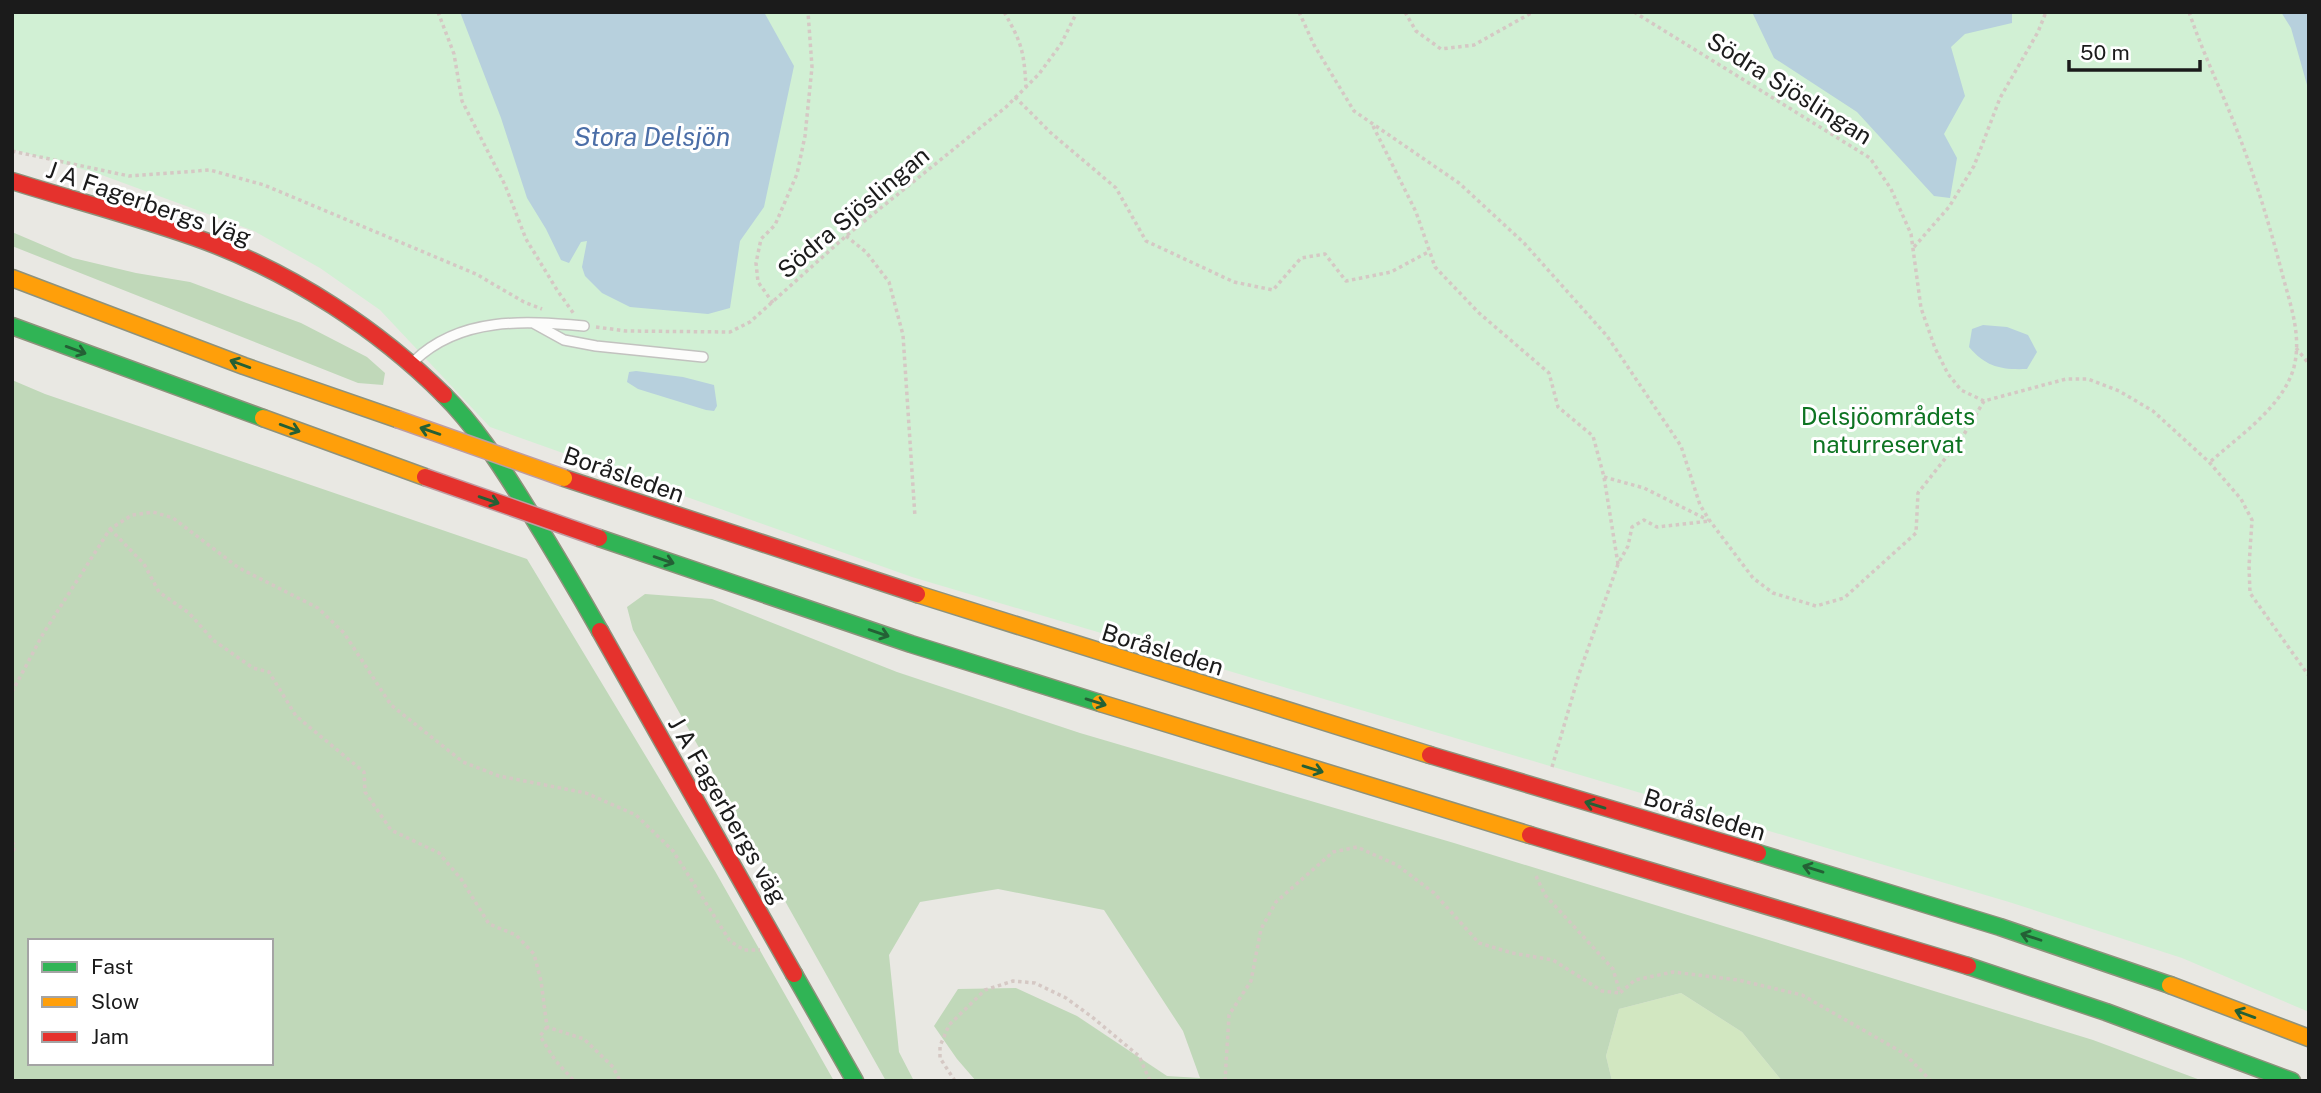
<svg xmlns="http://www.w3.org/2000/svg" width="2321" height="1093" viewBox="0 0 2321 1093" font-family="'Public Sans',sans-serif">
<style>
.grass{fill:#d2e7c1}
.forest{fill:#c0d8b9;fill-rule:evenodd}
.park{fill:#d1f0d4}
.water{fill:#b7d0dd}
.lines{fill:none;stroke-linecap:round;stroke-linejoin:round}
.lane-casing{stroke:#c2c2bf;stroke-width:12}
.fast-casing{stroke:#8e927c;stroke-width:19}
.slow-casing{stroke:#8e927c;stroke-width:19}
.jam-casing{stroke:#8e927c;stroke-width:19}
.path{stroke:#d5c8c4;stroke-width:3.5;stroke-dasharray:3.5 3.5;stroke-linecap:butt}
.lane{stroke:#fcfcfb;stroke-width:9}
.fast{stroke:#30b455;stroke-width:16}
.slow{stroke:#ff9f0a;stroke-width:16}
.jam{stroke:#e5322d;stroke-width:16}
.slow-bridge-casing{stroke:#bd9da2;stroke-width:19;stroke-linecap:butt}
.jam-bridge-casing{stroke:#bd9da2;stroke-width:19;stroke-linecap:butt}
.slow-bridge{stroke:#ff9f0a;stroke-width:16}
.jam-bridge{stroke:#e5322d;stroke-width:16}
.oneway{stroke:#246035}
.labels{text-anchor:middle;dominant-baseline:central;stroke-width:6;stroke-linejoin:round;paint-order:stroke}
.street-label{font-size:24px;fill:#1b1b1b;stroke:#fff}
.park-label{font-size:24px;fill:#0e7422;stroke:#fff}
.water-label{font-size:26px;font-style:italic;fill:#4b6ea7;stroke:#fff}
</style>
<rect width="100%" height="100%" fill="#e9e8e3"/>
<path class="grass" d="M1681 993 1742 1032 1782 1081H1612L1606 1056 1619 1009Z"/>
<g class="forest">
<path d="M12 232 73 258 136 273 190 282 301 323 367 357 385 373 383 385 358 383 12 246Z"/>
<path d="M12 380 45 394 527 559 715 871 834 1081H12ZM30 941H271V1063H30Z"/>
<path d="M645 594 712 599 897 672 1080 733 1454 843 2093 1040 2203 1081H1782L1742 1032 1681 993 1619 1009 1606 1056 1612 1081H976L957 1059 934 1026 958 989 1016 988 1077 1016 1167 1076 1200 1078 1183 1031 1104 910 998 889 920 902 889 955 899 1052 914 1081H886L633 630 627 607Z"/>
</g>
<path class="park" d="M12 12H2309V1012L2182 958 2009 902 912 577 490 427 380 310 320 268 254 231 99 174 12 149Z"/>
<g class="water">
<path d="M460 12H764L794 66 764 207 740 241 730 308 708 314 630 307 602 293 585 276 582 267 587 241 581 242 569 263 561 260 546 229 527 198 501 118Z"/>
<path d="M1752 12H2012V23L1965 34 1951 47 1965 96 1944 134 1957 158 1950 198 1934 196 1857 112 1774 58Z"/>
<path d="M2281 12H2307L2309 15V92L2291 28Z"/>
<path d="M1983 325 2007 327 2028 335 2037 352 2027 369C2001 370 1986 367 1969 347L1972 329Z"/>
<path d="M636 371 683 377 714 385 717 406 714 411 706 410 638 389 627 382 629 372Z"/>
</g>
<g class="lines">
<g class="lane-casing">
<g id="lane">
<path d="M535 324 564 340 596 346 703 357"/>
<path d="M414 361C461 316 525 321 584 326"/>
</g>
</g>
<g class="fast-casing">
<g id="fast">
<path d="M12 326 263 418"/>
<path d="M444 395C474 425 497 460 519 495 547 540 574 585 600 631"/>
<path d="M599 538 911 644 1100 703"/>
<path d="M1758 853 2000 927 2170 985"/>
<path d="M1968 966 2106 1012 2292 1081"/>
<path d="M794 974 855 1081"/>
</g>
</g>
<g class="slow-casing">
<g id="slow">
<path d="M12 278 244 366 397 419"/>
<path d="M263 418 425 477"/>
<path d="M917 594 1430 755"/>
<path d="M1100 703 1530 835"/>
<path d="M2170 985 2309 1038"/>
</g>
</g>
<g class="jam-casing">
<g id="jam">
<path d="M12 181C76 201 142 218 205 241 293 274 378 329 444 395"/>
<path d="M564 478 917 594"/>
<path d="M600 631 794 974"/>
<path d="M1430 755 1758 853"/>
<path d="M1530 835 1968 966"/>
</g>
</g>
<g class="path">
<path d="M438 12 454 54 462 101 505 185 526 239 557 290 574 314"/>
<path d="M1004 12C1022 43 1024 52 1026 87"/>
<path d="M1299 12 1314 45 1354 111 1459 183 1524 243 1607 336 1681 446 1700 505 1710 521 1753 578 1773 593 1816 606 1844 598 1916 533 1918 493 1963 436 1984 401"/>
<path d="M1405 12 1416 31 1441 49 1474 45 1533 12"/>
<path d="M1634 12 1870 158 1891 189 1911 234 1921 308 1935 348 1948 374 1961 390 1984 401 2066 379H2088L2119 391 2153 411 2209 462 2241 499 2252 520 2249 566 2250 593 2309 676"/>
<path d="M2189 12C2200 44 2212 71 2225 101 2249 157 2267 215 2282 273 2290 304 2302 335 2294 367 2283 407 2239 436 2210 462"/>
<path d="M1015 97 1051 133 1116 188 1146 241 1234 282 1273 290 1301 258 1325 254 1346 281 1391 272 1430 251"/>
<path d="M1373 126 1416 212 1435 267 1479 313 1549 373 1558 407 1593 436 1604 477 1618 564"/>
<path d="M12 151 129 176 210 170 264 185 476 274 524 302 542 309"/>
<path d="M846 236 866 252 889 282 903 335 915 517"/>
<path d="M1914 247 1949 207 1974 166 2000 98 2038 32 2046 12"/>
<path d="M773 303 758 282 756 263 761 239 775 225 797 174 805 136 812 67 808 12"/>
<path d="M596 327 626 331 730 332 750 322 846 236 1006 107 1039 74 1061 44 1077 12"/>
<path d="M2296 348 2309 364"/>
<path d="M1604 477 1644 488 1708 520"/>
<path d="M110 529 144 564 159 592 189 613 213 640 253 668 269 672 296 716 364 772 365 792 391 830 439 853 461 879 489 924 516 935 534 954 541 981 547 1027 584 1039 613 1067 620 1081"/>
<path d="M12 692 43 634 110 529 132 515 153 512 173 518 239 568 318 608 344 633 391 705 463 762 499 776 586 793 636 815 673 851 730 941 744 950H760"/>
<path d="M1552 767 1579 674 1618 564 1628 546 1632 527 1644 520 1657 527 1710 521"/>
<path d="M12 842 15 846 12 854"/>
<path d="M1536 876 1545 895 1613 969 1620 993 1635 980 1673 972 1738 980 1802 995 1905 1054 1931 1081"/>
<path d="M547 1027 540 1036 555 1060 574 1081"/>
<path d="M955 1081 940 1058V1046L949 1025 985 990 1013 981 1035 983 1066 998 1092 1017 1139 1056 1150 1081"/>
<path d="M1225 1081 1229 1015 1251 981 1261 929 1276 902 1333 852 1357 847 1397 865 1434 893 1479 943 1512 953 1553 960 1602 991 1620 993"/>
</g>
<use href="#lane" class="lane"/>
<use href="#fast" class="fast"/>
<use href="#slow" class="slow"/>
<use href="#jam" class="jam"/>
<g class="slow-bridge-casing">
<path id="slow-bridge" d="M397 419 564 478"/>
</g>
<g class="jam-bridge-casing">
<path id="jam-bridge" d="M425 477 599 538"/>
</g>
<use href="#slow-bridge" class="slow-bridge"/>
<use href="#jam-bridge" class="jam-bridge"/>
</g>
<defs><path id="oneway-shaft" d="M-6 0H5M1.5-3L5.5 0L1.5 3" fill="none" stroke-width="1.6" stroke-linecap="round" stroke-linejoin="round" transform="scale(1.75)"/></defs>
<g class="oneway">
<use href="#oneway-shaft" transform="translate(76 350) rotate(20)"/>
<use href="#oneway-shaft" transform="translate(240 364) rotate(-160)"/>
<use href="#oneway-shaft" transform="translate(290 428) rotate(20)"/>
<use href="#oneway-shaft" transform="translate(430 431) rotate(-161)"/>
<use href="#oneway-shaft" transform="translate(489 500) rotate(19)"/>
<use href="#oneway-shaft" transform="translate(664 560) rotate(19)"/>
<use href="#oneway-shaft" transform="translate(879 633) rotate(19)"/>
<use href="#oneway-shaft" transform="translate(1096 702) rotate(17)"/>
<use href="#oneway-shaft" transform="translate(1313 769) rotate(17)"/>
<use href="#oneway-shaft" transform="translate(1595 805) rotate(-163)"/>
<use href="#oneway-shaft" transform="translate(1813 869) rotate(-163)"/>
<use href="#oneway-shaft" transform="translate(2031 937) rotate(-162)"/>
<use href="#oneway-shaft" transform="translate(2245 1014) rotate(-160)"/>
</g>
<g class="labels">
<g class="street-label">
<text transform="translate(1790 88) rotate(32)">Södra Sjöslingan</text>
<text transform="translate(149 203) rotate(19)">J A Fagerbergs Väg</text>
<text transform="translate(853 212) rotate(-40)">Södra Sjöslingan</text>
<text transform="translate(624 474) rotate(19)">Boråsleden</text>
<text transform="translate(1163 649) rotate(17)">Boråsleden</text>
<text transform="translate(728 810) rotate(60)">J A Fagerbergs väg</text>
<text transform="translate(1705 814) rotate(17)">Boråsleden</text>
</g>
<g class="park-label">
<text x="1888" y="416">Delsjöområdets<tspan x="1888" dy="28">naturreservat</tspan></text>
</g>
<g class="water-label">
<text x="652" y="136">Stora Delsjön</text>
</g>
</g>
<rect width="2321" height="1093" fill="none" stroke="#1b1b1b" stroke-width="28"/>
<rect x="28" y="939" width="245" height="126" fill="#ffffff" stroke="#a4a4a4" stroke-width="2"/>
<rect x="42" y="962" width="35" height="10" fill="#30b455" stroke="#a4a4a4" stroke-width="2"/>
<text x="91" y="974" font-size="21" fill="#1b1b1b">Fast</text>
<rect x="42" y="997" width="35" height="10" fill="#ff9f0a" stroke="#a4a4a4" stroke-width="2"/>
<text x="91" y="1009" font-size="21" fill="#1b1b1b">Slow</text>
<rect x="42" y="1032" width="35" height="10" fill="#e5322d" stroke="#a4a4a4" stroke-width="2"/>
<text x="91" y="1044" font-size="21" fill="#1b1b1b">Jam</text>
<path d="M2069 60v10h131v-10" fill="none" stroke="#1b1b1b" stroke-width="3.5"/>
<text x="2080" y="60" font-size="21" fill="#1b1b1b" stroke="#ffffff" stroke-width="5" paint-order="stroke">50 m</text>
</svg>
